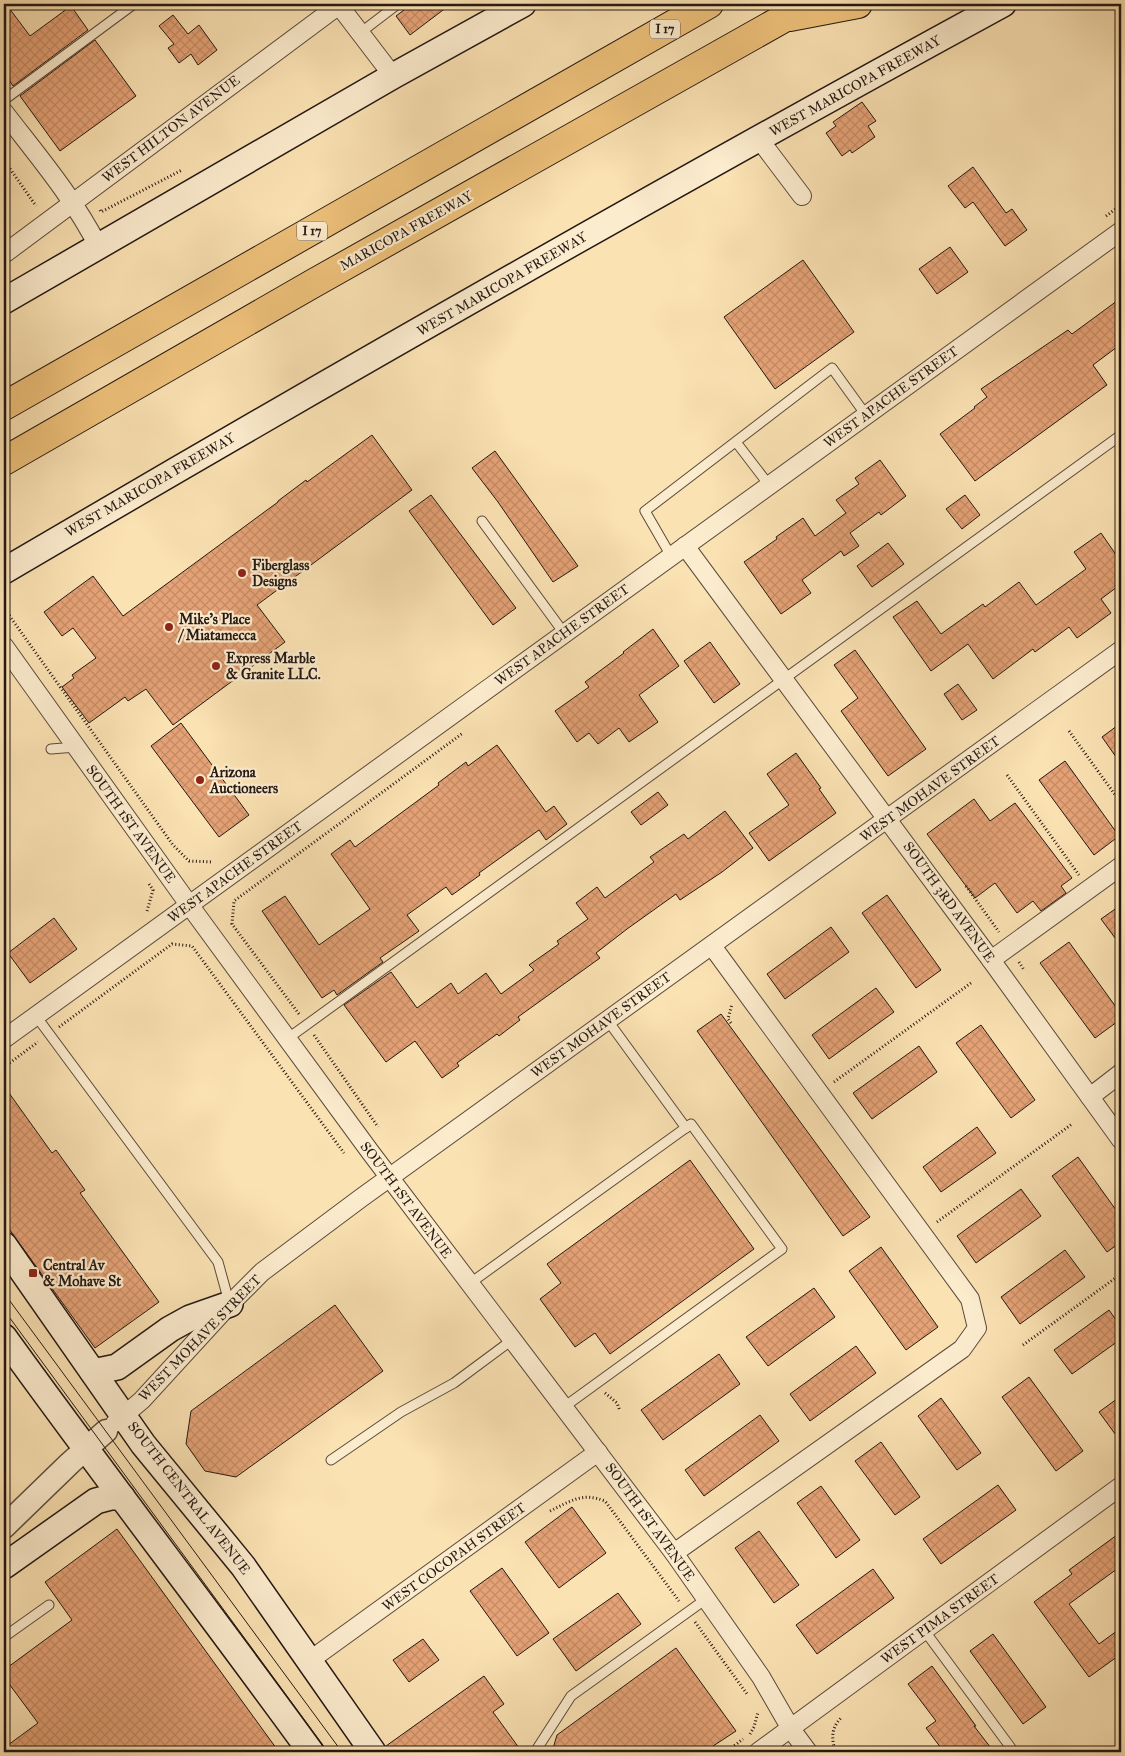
<svg xmlns="http://www.w3.org/2000/svg" width="1125" height="1756" viewBox="0 0 1125 1756" font-family="'IM FELL Great Primer',serif">
<style>
.building{fill:url(#building-cross-hatch);stroke:#241813}
.lines{fill:none;stroke-linecap:round;stroke-linejoin:round}
.service-casing{stroke:#5a4a3b;stroke-width:11}
.minor-casing{stroke:#5a4a3b;stroke-width:20}
.tertiary-casing{stroke:#5a4a3b;stroke-width:25}
.secondary-casing{stroke:#241813;stroke-width:28}
.motorway-casing{stroke:#241813;stroke-width:30}
.path{stroke:#241813;stroke-width:3;stroke-dasharray:1 2.5;stroke-linecap:butt}
.service{stroke:#fcecce;stroke-width:9}
.minor{stroke:#fcecce;stroke-width:18}
.tertiary{stroke:#fcecce;stroke-width:22}
.secondary{stroke:#fcecce;stroke-width:25}
.motorway{stroke:#eec17a;stroke-width:28}
.tram{stroke:#241813;stroke-width:1}
.poi-dot{fill:#8f2418;stroke:#fcecce;stroke-width:2}
.labels{text-anchor:middle;dominant-baseline:central;stroke-width:4.5;stroke-linejoin:round;paint-order:stroke}
.shield{fill:#fcecce;stroke:#65584b;stroke-width:1}
.shield-label{font-size:12px;font-weight:bold;fill:#241813}
.street-label{font-size:14px;fill:#241813;stroke:#fcecce}
.poi-label{font-size:14px;font-weight:bold;fill:#241813;stroke:#fcecce;text-anchor:start}
</style>
<defs>
<pattern id="building-cross-hatch" width="8" height="8" patternUnits="userSpaceOnUse" patternTransform="scale(1.25)"><rect width="8" height="8" fill="#e5a276"/><path d="M0 0l8 8M0 8l8-8" fill="none" stroke="#c48b65"/></pattern>
</defs>
<rect width="100%" height="100%" fill="#fbe2b3"/>
<filter id="stains"><feTurbulence type="fractalNoise" baseFrequency=".004" numOctaves="4"/><feColorMatrix values="0 0 0 0 .2 0 0 0 0 .09 0 0 0 0 .02 0 0 0 .5 -.17"/></filter>
<radialGradient id="worn" r=".72"><stop offset=".6" stop-color="#630" stop-opacity="0"/><stop offset="1" stop-color="#630" stop-opacity=".3"/></radialGradient>
<g class="building">
<path d="M4 4H6L30 36 71 6 88 30 13 86 4 73Z"/>
<path d="M412 4H451L410 35 396 16Z"/>
<path d="M173 15 188 34 199 25 217 50 198 65 191 54 179 63 168 48 174 44 159 26Z"/>
<path d="M95 40 136 96 60 151 20 96Z"/>
<path d="M862 102 876 121 868 126 875 137 852 153 850 150 842 156 826 133 836 126 833 122Z"/>
<path d="M973 167 1006 213 1012 209 1027 230 1005 246 973 202 965 208 948 186Z"/>
<path d="M950 247 968 272 937 294 919 269Z"/>
<path d="M803 260 854 332 775 389 724 317Z"/>
<path d="M1121 298V344L1093 365 1107 385 975 481 940 434 975 408 974 407 987 397 981 389 1068 330 1072 334Z"/>
<path d="M372 435 412 490 257 605 285 642 173 725 146 689 128 701 125 697 89 723 62 687 74 678 72 675 96 658 73 628 62 636 44 612 93 576 123 616 278 502V501L306 480 307 482Z"/>
<path d="M495 451 578 566 553 582 498 502 472 468Z"/>
<path d="M880 460 906 496 881 515 879 512 850 533 859 546 844 556 841 551 802 580 811 593 781 614 744 562 777 539 776 537 803 518 815 536 846 513 836 500 859 484 855 478Z"/>
<path d="M431 495 516 608 493 625 409 511Z"/>
<path d="M965 495 980 515 962 529 946 509Z"/>
<path d="M1101 533 1121 562V584L1101 599 1111 613 1077 638 1069 627 1035 652 1033 649 993 679 968 644 931 671 893 617 917 601 941 634 983 604 985 607 1019 582 1036 605 1086 569 1074 552Z"/>
<path d="M888 543 904 564 872 587 857 566Z"/>
<path d="M653 629 679 666 639 695 658 722 629 742 619 728 598 744 589 733 577 742 555 711 589 687 585 682 624 653 623 652Z"/>
<path d="M710 642 740 684 714 703 684 661Z"/>
<path d="M855 650 926 749 888 776 841 711 858 698 834 665Z"/>
<path d="M958 684 977 710 962 720 944 694Z"/>
<path d="M181 723 249 815 219 837 151 746Z"/>
<path d="M1121 723V764L1102 737Z"/>
<path d="M497 745 546 812 554 806 567 824 546 840 539 830 479 873 480 875 452 895 446 887 407 915 419 931 380 958 383 962 337 995 334 990 322 998 262 911 285 896 319 945 370 909 331 854 350 840 355 847 439 785 438 783 466 762 468 766Z"/>
<path d="M796 753 821 788 819 789 836 813 769 861 749 833 789 805 767 774Z"/>
<path d="M1065 761 1119 836 1094 855 1039 780Z"/>
<path d="M658 792 668 805 641 825 631 812Z"/>
<path d="M974 799 990 821 1015 803 1072 878 1061 886 1066 893 1041 911 1033 901 1017 913 995 883 975 898 927 834Z"/>
<path d="M725 811 753 848 722 872 680 900 676 894 627 929 596 953 600 958 518 1017 520 1020 499 1036 497 1034 457 1063 459 1066 442 1078 415 1041 386 1062 344 1005 391 972 417 1008 451 983 458 994 486 973 501 994 534 970 529 965 559 944 557 941 588 919 576 903 597 887 605 898 654 862 650 857 684 834 688 839Z"/>
<path d="M887 895 941 970 916 988 862 913Z"/>
<path d="M1121 905V946L1101 919Z"/>
<path d="M54 918 77 949 30 983 8 953Z"/>
<path d="M831 927 849 952 785 999 767 974Z"/>
<path d="M1069 942 1121 1014V1019L1095 1038 1040 963Z"/>
<path d="M876 988 894 1012 829 1059 812 1035Z"/>
<path d="M721 1014 870 1217 843 1236 697 1031Z"/>
<path d="M981 1025 1035 1100 1011 1118 956 1043Z"/>
<path d="M919 1046 937 1072 872 1119 853 1093Z"/>
<path d="M4 1086 52 1153 56 1150 85 1190 80 1193 159 1302 95 1348 4 1222Z"/>
<path d="M977 1127 996 1153 941 1192 923 1167Z"/>
<path d="M1078 1157 1121 1217V1242L1107 1252 1052 1176Z"/>
<path d="M690 1160 754 1249 610 1354 595 1333 575 1347 540 1299 561 1283 547 1264Z"/>
<path d="M1021 1189 1041 1216 976 1263 957 1236Z"/>
<path d="M881 1247 938 1327 906 1350 849 1271Z"/>
<path d="M1065 1250 1085 1277 1020 1324 1001 1297Z"/>
<path d="M814 1288 835 1317 768 1366 746 1337Z"/>
<path d="M335 1305 383 1371 236 1477 205 1471 186 1444 191 1411Z"/>
<path d="M1109 1310 1121 1327V1339L1072 1374 1054 1350Z"/>
<path d="M856 1346 876 1373 810 1421 790 1394Z"/>
<path d="M719 1354 740 1384 663 1440 641 1410Z"/>
<path d="M1029 1377 1083 1451 1056 1471 1002 1397Z"/>
<path d="M1121 1396V1442L1099 1412Z"/>
<path d="M941 1398 981 1453 957 1470 918 1416Z"/>
<path d="M760 1415 779 1441 704 1496 685 1470Z"/>
<path d="M881 1442 920 1497 895 1515 855 1461Z"/>
<path d="M998 1485 1016 1510 941 1564 923 1539Z"/>
<path d="M821 1486 860 1540 836 1558 797 1503Z"/>
<path d="M572 1507 606 1553 559 1588 525 1542Z"/>
<path d="M117 1529 263 1730 279 1752H4V1748L38 1723 4 1677V1670L72 1620 45 1582Z"/>
<path d="M759 1531 799 1585 774 1603 735 1548Z"/>
<path d="M1121 1532V1566L1069 1604 1099 1644 1121 1628V1654L1089 1677 1034 1602 1072 1574 1069 1570Z"/>
<path d="M502 1568 549 1633 517 1656 470 1591Z"/>
<path d="M873 1569 894 1598 817 1654 796 1625Z"/>
<path d="M618 1593 641 1624 576 1671 553 1639Z"/>
<path d="M993 1634 1046 1707 1023 1724 970 1651Z"/>
<path d="M423 1639 439 1660 409 1682 393 1660Z"/>
<path d="M676 1648 736 1731 704 1752H552L557 1735Z"/>
<path d="M932 1666 976 1726H974L994 1752H944L926 1728 936 1721 908 1684Z"/>
<path d="M484 1676 504 1704 493 1712 522 1752H387L386 1746Z"/>
</g>
<g class="lines">
<g class="service-casing">
<g id="service">
<path d="M360 33 398 4"/>
<path d="M4 100 134 4"/>
<path d="M736 442 769 485"/>
<path d="M482 521 564 633"/>
<path d="M671 556 645 511 832 368 866 415"/>
<path d="M51 749 76 747"/>
<path d="M36 1016 218 1262 229 1302"/>
<path d="M608 1021 686 1128"/>
<path d="M287 1039 1121 435"/>
<path d="M469 1284 691 1124 782 1249 564 1407"/>
<path d="M331 1460 401 1412 454 1383 512 1340"/>
<path d="M924 1630 1014 1752"/>
<path d="M4 1637 49 1605"/>
<path d="M535 1752 571 1696 706 1599"/>
</g>
</g>
<g class="minor-casing">
<g id="minor">
<path d="M338 4 393 76"/>
<path d="M4 112C37 155 73 197 98 246"/>
<path d="M759 139 802 196"/>
<path d="M4 254 339 5"/>
<path d="M685 546 991 960 1121 1140"/>
<path d="M4 646 190 906 371 1153 674 1553 761 1677 791 1729 808 1752"/>
<path d="M991 960 1121 866"/>
<path d="M4 1039 1121 231"/>
<path d="M1090 1097 1121 1073"/>
<path d="M115 1423 142 1400 230 1304 262 1272 361 1198 1121 650"/>
<path d="M674 1553 962 1349 977 1328 970 1299 712 946"/>
<path d="M309 1661 598 1452"/>
<path d="M758 1752 1121 1486"/>
</g>
</g>
<g class="tertiary-casing">
<path id="tertiary" d="M4 1527 70 1463 106 1431"/>
</g>
<g class="secondary-casing">
<g id="secondary">
<path d="M4 301 393 76 523 4"/>
<path d="M4 571C334 377 667 187 1003 4"/>
<path d="M4 1245 143 1444 243 1566 373 1752"/>
<path d="M4 1337C105 1477 210 1613 311 1752"/>
<path d="M93 1372 117 1367 170 1329 190 1318 230 1304"/>
<path d="M4 1566 96 1501 111 1497H122"/>
</g>
</g>
<g class="motorway-casing">
<g id="motorway">
<path d="M790 17 858 4"/>
<path d="M4 406 709 4"/>
<path d="M4 461 314 283 809 4"/>
</g>
</g>
<g class="path">
<path d="M4 160 36 206"/>
<path d="M100 210 101 212 182 170"/>
<path d="M1106 216 1121 205"/>
<path d="M8 593 4 607 11 618 173 845 189 861 213 862"/>
<path d="M1069 731 1121 803"/>
<path d="M1007 775 1079 875"/>
<path d="M966 886 999 932"/>
<path d="M147 911 153 890 149 884"/>
<path d="M1019 962 1024 970"/>
<path d="M299 1014 232 924 234 901 463 733"/>
<path d="M731 1023 728 1019 732 1004"/>
<path d="M59 1027 172 944 192 946 344 1153"/>
<path d="M314 1035 378 1127"/>
<path d="M4 1067 38 1042"/>
<path d="M834 1082 971 983"/>
<path d="M937 1222 1072 1124"/>
<path d="M1023 1345 1121 1274"/>
<path d="M605 1393 617 1403 620 1411"/>
<path d="M550 1511C571 1501 582 1492 605 1501L679 1601"/>
<path d="M695 1622 747 1694"/>
<path d="M750 1734 754 1727 758 1712"/>
<path d="M726 1752 743 1739"/>
<path d="M836 1752C831 1740 831 1728 841 1718"/>
</g>
<use href="#service" class="service"/>
<use href="#minor" class="minor"/>
<use href="#tertiary" class="tertiary"/>
<use href="#secondary" class="secondary"/>
<use href="#motorway" class="motorway"/>
<g class="tram">
<path d="M4 1293 342 1752"/>
<path d="M4 1310 328 1752"/>
</g>
</g>
<g class="poi-dot">
<circle cx="242" cy="573" r="5"/>
<circle cx="169" cy="627" r="5"/>
<circle cx="216" cy="666" r="5"/>
<circle cx="200" cy="780" r="5"/>
<rect x="28" y="1268" width="10" height="10" rx="2.5"/>
</g>
<g class="labels">
<g class="shield">
<rect x="650" y="19.5" width="30" height="19" rx="4"/>
<rect x="297" y="221.5" width="30" height="19" rx="4"/>
</g>
<g class="shield-label">
<text x="665" y="29">I 17</text>
<text x="312" y="231">I 17</text>
</g>
<g class="street-label">
<text transform="translate(855 86) rotate(-29)">WEST MARICOPA FREEWAY</text>
<text transform="translate(171 129) rotate(-37)">WEST HILTON AVENUE</text>
<text transform="translate(406 231) rotate(-29)">MARICOPA FREEWAY</text>
<text transform="translate(502 284) rotate(-30)">WEST MARICOPA FREEWAY</text>
<text transform="translate(891 397) rotate(-36)">WEST APACHE STREET</text>
<text transform="translate(150 485) rotate(-30)">WEST MARICOPA FREEWAY</text>
<text transform="translate(562 635) rotate(-36)">WEST APACHE STREET</text>
<text transform="translate(930 789) rotate(-36)">WEST MOHAVE STREET</text>
<text transform="translate(131 824) rotate(54)">SOUTH 1ST AVENUE</text>
<text transform="translate(235 872) rotate(-36)">WEST APACHE STREET</text>
<text transform="translate(949 902) rotate(54)">SOUTH 3RD AVENUE</text>
<text transform="translate(601 1025) rotate(-36)">WEST MOHAVE STREET</text>
<text transform="translate(406 1200) rotate(53)">SOUTH 1ST AVENUE</text>
<text transform="translate(200 1338) rotate(-46)">WEST MOHAVE STREET</text>
<text transform="translate(189 1498) rotate(52)">SOUTH CENTRAL AVENUE</text>
<text transform="translate(650 1522) rotate(54)">SOUTH 1ST AVENUE</text>
<text transform="translate(454 1557) rotate(-36)">WEST COCOPAH STREET</text>
<text transform="translate(940 1619) rotate(-36)">WEST PIMA STREET</text>
</g>
<g class="poi-label">
<text x="252" y="565">Fiberglass<tspan x="252" dy="16">Designs</tspan></text>
<text x="179" y="619">Mike's Place<tspan x="179" dy="16">/ Miatamecca</tspan></text>
<text x="226" y="658">Express Marble<tspan x="226" dy="16">&amp; Granite LLC.</tspan></text>
<text x="210" y="772">Arizona<tspan x="210" dy="16">Auctioneers</tspan></text>
<text x="43" y="1265">Central Av<tspan x="43" dy="16">&amp; Mohave St</tspan></text>
</g>
</g>
<rect width="1125" height="1756" fill="none" stroke="#fbe2b3" stroke-width="20"/>
<rect x="5" y="5" width="1115" height="1746" fill="none" stroke="#241813" stroke-width="2.5"/>
<rect x="10" y="10" width="1105" height="1736" fill="none" stroke="#241813"/>
<rect width="100%" height="100%" filter="url(#stains)"/>
<rect width="100%" height="100%" fill="url(#worn)"/>
</svg>
